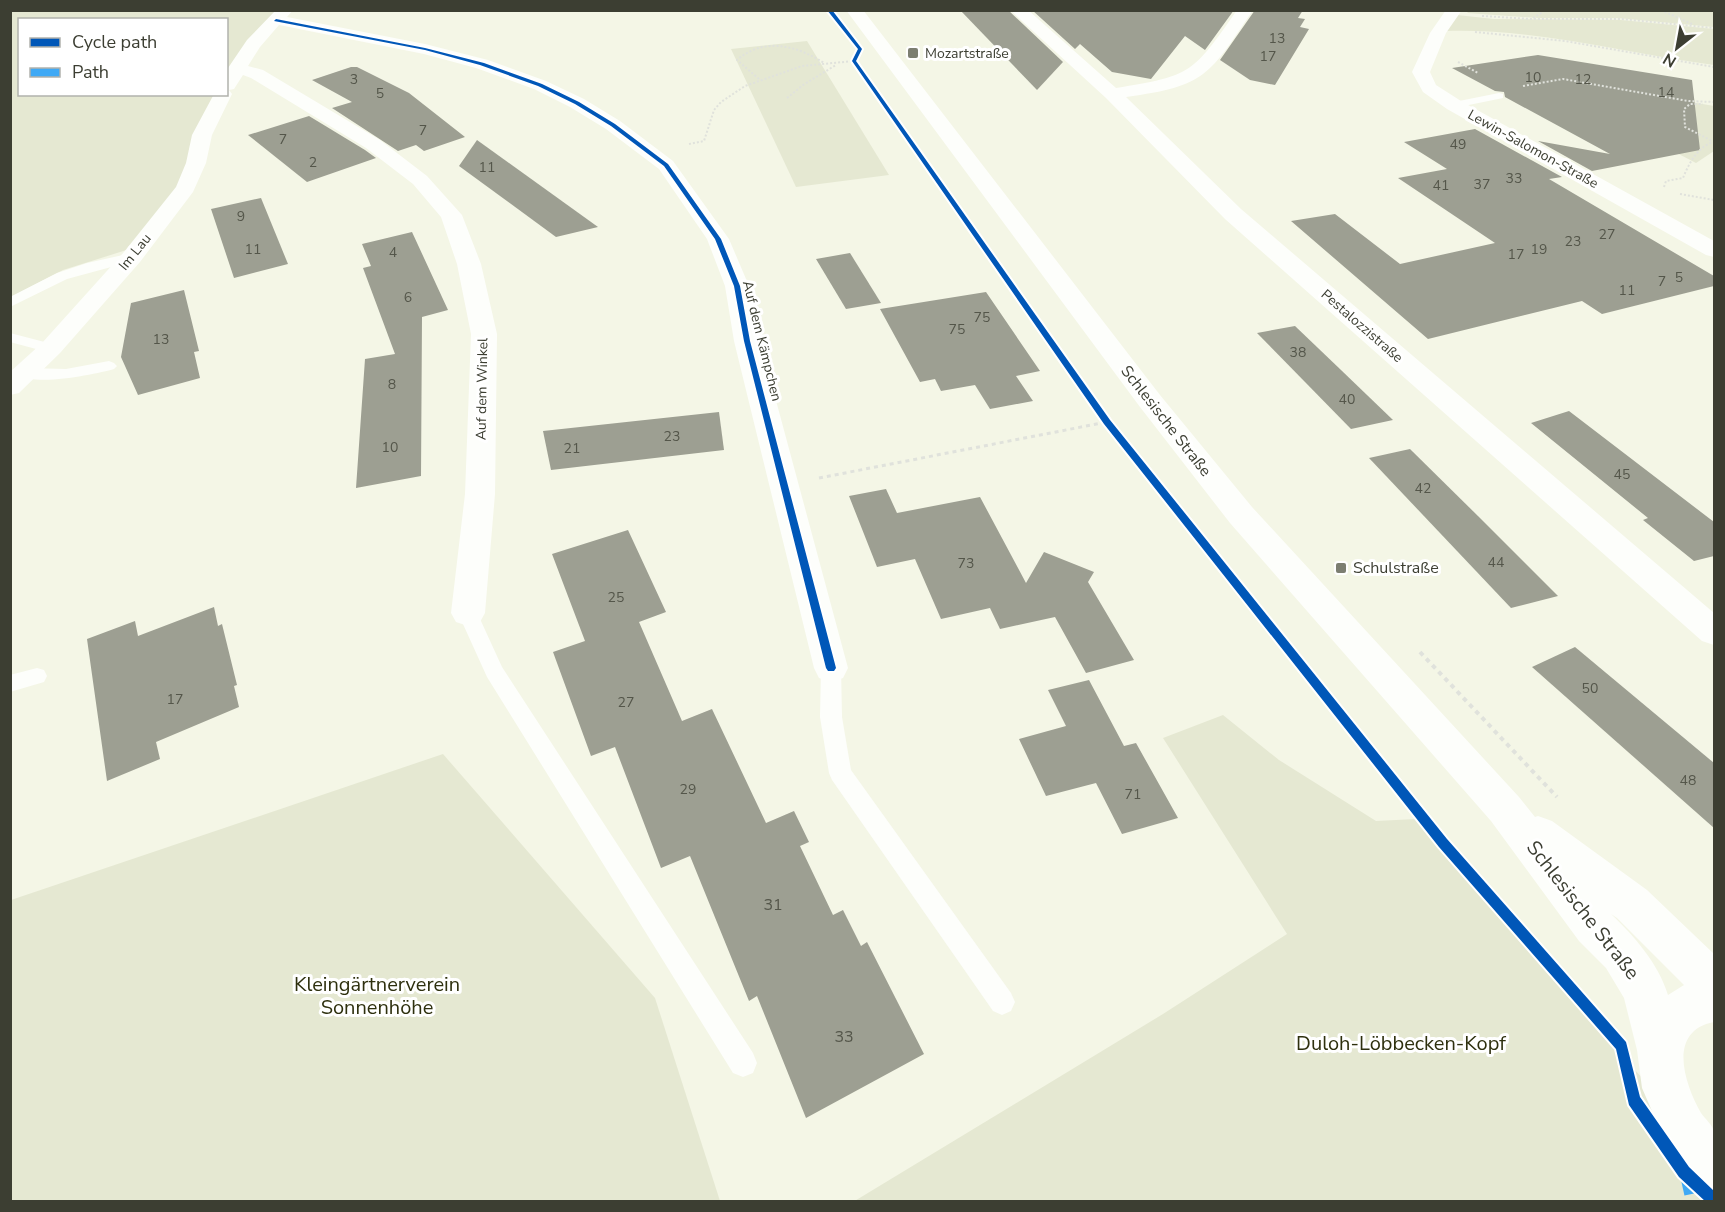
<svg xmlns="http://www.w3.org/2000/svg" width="1725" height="1212" viewBox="0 0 1725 1212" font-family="'Nunito Sans',sans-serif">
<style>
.green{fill:#e5e8d2}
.building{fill:#9d9f92}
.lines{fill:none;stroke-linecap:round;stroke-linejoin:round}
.path-far3{stroke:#e0e2dc;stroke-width:2;stroke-dasharray:2 2;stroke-linecap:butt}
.path-far2{stroke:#e0e2dc;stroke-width:3;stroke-dasharray:4 4;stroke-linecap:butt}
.path-far1{stroke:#e0e2dc;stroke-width:4;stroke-dasharray:4.5 4.5;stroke-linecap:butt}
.path{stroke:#e0e2dc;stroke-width:5;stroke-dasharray:6 6;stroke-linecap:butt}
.service{fill:#fdfefb;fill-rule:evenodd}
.minor{fill:#fdfefb;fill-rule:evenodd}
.secondary{fill:#fdfefb;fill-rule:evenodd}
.quiet{stroke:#3fa9f5;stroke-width:10;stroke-dasharray:20 10;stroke-linecap:butt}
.cycleway-casing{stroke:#fff;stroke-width:4}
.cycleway{fill:#0057b8;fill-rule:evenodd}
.poi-dot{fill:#7c7e71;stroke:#fff;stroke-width:2}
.labels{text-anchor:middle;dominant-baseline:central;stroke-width:6;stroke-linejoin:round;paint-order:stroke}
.number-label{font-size:14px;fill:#54564a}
.far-poi-label{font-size:14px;fill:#3c3e32;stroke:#fff;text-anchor:start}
.far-street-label{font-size:14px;fill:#3c3e32;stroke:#fff}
.street-label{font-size:16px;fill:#3c3e32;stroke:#fff}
.poi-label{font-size:16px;fill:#3c3e32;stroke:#fff;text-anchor:start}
.near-number-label{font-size:16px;fill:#54564a}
.near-street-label{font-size:20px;fill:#3c3e32;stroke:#fff}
.near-park-label{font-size:20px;fill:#2e300e;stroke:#fff}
</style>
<rect width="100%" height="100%" fill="#f4f6e6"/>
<g class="green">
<path d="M1470 10 1714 11V27L1618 18H1538L1467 13Z"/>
<path d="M11 11H282L230 69 227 76 226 20H20V94L218 95 181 190 136 247 63 270 11 297Z"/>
<path d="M1457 15 1494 19 1621 20 1714 29V65C1625 53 1536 28 1445 31Z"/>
<path d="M807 41 889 175 796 187 731 49Z"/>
<path d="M1564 80 1714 106V151L1696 163 1542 83Z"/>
<path d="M1223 715 1279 760 1376 821 1416 819 1585 1015 1714 1157V1201L853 1202 1163 1014 1287 934 1163 738Z"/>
<path d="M443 754 655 998 720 1201H11V900Z"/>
</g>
<g class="building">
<path d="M960 10H1008L1063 62 1037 90Z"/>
<path d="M1032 10H1234L1205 50 1185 36 1151 79 1112 72 1080 44 1075 49Z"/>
<path d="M1255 10H1303L1298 18 1305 19 1300 27 1309 29 1275 85 1250 80 1220 60Z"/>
<path d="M1538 55 1692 80 1700 150 1592 171 1538 141 1610 154 1505 97 1504 92 1495 91 1452 68Z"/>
<path d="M351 67H357L409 93 465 137 424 151 416 145 398 151 332 108 352 102 312 80Z"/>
<path d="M309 116 365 150 376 158 307 182 248 135Z"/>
<path d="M1475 129 1562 177 1549 179 1714 276V286L1602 314 1582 301 1428 339 1291 221 1335 214 1400 264 1495 243 1398 178 1447 169 1404 142Z"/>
<path d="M477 140 598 227 556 237 459 166Z"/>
<path d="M261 198 288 264 234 278 211 209Z"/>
<path d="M412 232 448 310 422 317 421 476 356 488 365 359 395 354 363 268 371 266 362 244Z"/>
<path d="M850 253 881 303 846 309 816 259Z"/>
<path d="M184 290 199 351 194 352 200 378 138 395 121 357 131 303Z"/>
<path d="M986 292 1040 371 1016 376 1033 401 990 409 975 385 941 391 935 379 920 382 880 309Z"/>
<path d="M1295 326 1341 370 1393 420 1351 429 1257 333Z"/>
<path d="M1569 411 1714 522V556L1694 561 1643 520 1648 518 1531 423Z"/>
<path d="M719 412 724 450 551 470 543 431Z"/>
<path d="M1410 449 1480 518 1558 596 1511 608 1369 458Z"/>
<path d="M886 489 897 513 980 497 1026 583 1044 552 1094 572 1088 582 1134 660 1086 673 1055 617 1000 629 990 608 941 619 915 559 877 567 849 496Z"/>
<path d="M628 530 666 612 639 622 682 721 712 709 766 823 794 811 809 842 800 846 833 915 843 910 861 946 867 942 924 1054 806 1118 757 996 749 1001 690 856 661 868 615 747 591 756 553 652 585 641 552 554Z"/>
<path d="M214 607 218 626 222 624 237 685 234 686 239 707 156 742 160 759 107 781 87 639 135 621 138 636Z"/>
<path d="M1575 647 1714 763V828L1532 667Z"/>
<path d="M1089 680 1124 746 1136 743 1178 818 1122 834 1096 783 1046 796 1019 739 1066 726 1048 690Z"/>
</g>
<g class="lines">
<g class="path-far3">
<path d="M1661 10 1692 24"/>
<path d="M1482 16 1531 19H1621L1714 28"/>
<path d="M1533 18 1546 10"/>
<path d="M1475 32 1565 41 1714 67"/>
<path d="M1458 62 1478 73"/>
<path d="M759 79 737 60C764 37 796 45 824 63"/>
<path d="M1523 86 1563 79 1688 101 1714 102"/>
<path d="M787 98 803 85 836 65"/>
<path d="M897 122 1039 324"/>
<path d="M689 144 704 141 714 110 721 102 745 86 802 66 854 61"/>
<path d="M1664 187 1666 181 1683 178C1689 163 1698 146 1714 142L1685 127 1684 109 1690 104H1703"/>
<path d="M1680 194 1714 200"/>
</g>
<g class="path-far2">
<path d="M1038 323 1107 422 1212 554"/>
<path d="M819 478 1107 422"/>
</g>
<g class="path-far1">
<path d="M1211 552 1444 844"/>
<path d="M1420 652 1557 797"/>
</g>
<path class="path" d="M1443 843 1608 1030"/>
<g class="service">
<path d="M1499 93 1503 94V98L1454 108 1449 105 1454 102Z"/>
<path d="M132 253 137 254 139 257 137 260 67 279 10 307V297L57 273 87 263Z"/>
<path d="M10 333 56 345 59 348 51 353 10 342Z"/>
<path d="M109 361 114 363 117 366 114 369C97 374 30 388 18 373L26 368 66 369Z"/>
<path d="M468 605 475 608 502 667 753 1053 757 1063 753 1073 743 1077 733 1073 487 677 458 613 461 608Z"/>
<path d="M831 660 838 662 841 668 842 717 851 770 1011 993 1015 1002 1011 1011 1002 1015 993 1011 832 780 829 773 820 717 821 668 824 662Z"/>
<path d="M37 668 44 670 47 676 44 682 10 692V675Z"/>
</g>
<g class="minor">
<path d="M276 10H293L287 17 425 44 488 60 546 81 584 99 620 121 673 161 729 239 749 286 760 341 848 668 843 678 831 682 819 678 814 668 734 341 725 286 707 239 659 169 606 129 570 107 534 89 476 68 424 54 279 25 260 47 248 66 263 70 380 140 427 176 462 215 481 264 497 334 495 494 485 613 480 622 468 626 456 622 451 613 465 494 471 334 457 264 441 217 413 184 366 148 251 78 243 75 234 89 229 90 232 94 212 135 206 163 193 192 140 262 60 353 19 393 10 395V372L42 343 124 252 176 187 186 163 192 135 214 94H226L228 68 247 40Z"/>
<path d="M1010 10H1028L1116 88C1192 76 1193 73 1237 10H1253C1209 75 1207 86 1126 97L1241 209 1714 613V645L1702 641 1225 219 1106 98Z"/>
<path d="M1446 10H1462L1446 33 1430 72 1436 85 1461 101 1714 241V257L1706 255 1447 109 1423 92 1412 72 1430 33Z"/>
</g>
<path class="secondary" d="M846 10H863L1160 395 1252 507 1519 797 1535 817 1538 816 1552 821 1647 890 1714 954V1022C1667 1031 1684 1083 1701 1113 1705 1119 1713 1125 1714 1132 1718 1151 1714 1173 1714 1192L1697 1185 1668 1148 1642 1088 1637 1050 1624 998 1606 968 1579 941 1491 821 1230 523 1140 407ZM1611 914 1617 918 1684 985 1668 995C1658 963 1635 937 1611 914Z"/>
<path class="quiet" d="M1685 1175 1691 1202"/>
<g class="cycleway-casing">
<g id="cycleway">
<path d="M827 10H832L862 49 856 61 1110 420 1447 839 1626 1042 1640 1097 1689 1167 1714 1191V1202H1706L1679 1177 1629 1105 1616 1049 1439 847 1104 424 852 61 858 49Z"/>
<path d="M276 19 425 48 484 63 542 84 579 102 615 124 668 164 721 239 740 286 750 341 836 668 834 671H828L826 668 744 341 734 286 715 239 664 166 611 126 575 104 538 86 480 65 425 50 274 21Z"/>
</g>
</g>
<use href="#cycleway" class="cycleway"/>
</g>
<g class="poi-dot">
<rect x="907" y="47" width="12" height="12" rx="3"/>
<rect x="1335" y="562" width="12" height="12" rx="3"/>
</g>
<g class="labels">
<g class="number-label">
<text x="1277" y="38">13</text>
<text x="1268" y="56">17</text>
<text x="1533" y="77">10</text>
<text x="354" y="79">3</text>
<text x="1583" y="79">12</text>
<text x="1666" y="92">14</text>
<text x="380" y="93">5</text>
<text x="423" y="130">7</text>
<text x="283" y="139">7</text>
<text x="1458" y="144">49</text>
<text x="313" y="162">2</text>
<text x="487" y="167">11</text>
<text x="1514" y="178">33</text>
<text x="1482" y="184">37</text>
<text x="1441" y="185">41</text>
<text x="241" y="216">9</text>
<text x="1607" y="234">27</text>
<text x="1573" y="241">23</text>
<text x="253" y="249">11</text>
<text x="1539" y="249">19</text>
<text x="393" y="252">4</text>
<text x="1516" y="254">17</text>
<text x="1679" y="277">5</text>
<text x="1662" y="281">7</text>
<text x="1627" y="290">11</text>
<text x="408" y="297">6</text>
<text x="982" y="317">75</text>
<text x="957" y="329">75</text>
<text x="161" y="339">13</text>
<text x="1298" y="352">38</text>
<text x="392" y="384">8</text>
<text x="1347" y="399">40</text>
<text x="672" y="436">23</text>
<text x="390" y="447">10</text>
<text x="572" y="448">21</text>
<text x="1622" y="474">45</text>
<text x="1423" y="488">42</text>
<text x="1496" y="562">44</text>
<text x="966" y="563">73</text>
<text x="616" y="597">25</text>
<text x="1590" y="688">50</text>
<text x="175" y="699">17</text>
<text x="626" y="702">27</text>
<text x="1688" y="780">48</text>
<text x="688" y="789">29</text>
<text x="1133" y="794">71</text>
</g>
<g class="far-poi-label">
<text x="925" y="53">Mozartstraße</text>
</g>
<g class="far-street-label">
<text transform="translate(1533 149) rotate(29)">Lewin-Salomon-Straße</text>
<text transform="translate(135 252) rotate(-51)">Im Lau</text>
<text transform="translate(1362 326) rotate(41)">Pestalozzistraße</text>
<text transform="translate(762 341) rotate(76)">Auf dem Kämpchen</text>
<text transform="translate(482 389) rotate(-89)">Auf dem Winkel</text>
</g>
<g class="street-label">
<text transform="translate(1166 421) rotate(52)">Schlesische Straße</text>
</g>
<g class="poi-label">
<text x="1353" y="568">Schulstraße</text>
</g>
<g class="near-number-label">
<text x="773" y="905">31</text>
<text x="844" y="1037">33</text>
</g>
<g class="near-street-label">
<text transform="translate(1583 910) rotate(52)">Schlesische Straße</text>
</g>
<g class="near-park-label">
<text x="377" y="984">Kleingärtnerverein<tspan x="377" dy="23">Sonnenhöhe</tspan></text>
<text x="1401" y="1043">Duloh-Löbbecken-Kopf</text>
</g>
</g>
<rect width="1725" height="1212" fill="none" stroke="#3c3e32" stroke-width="24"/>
<rect x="18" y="18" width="210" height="78" fill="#ffffff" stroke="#b1b2ad" stroke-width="1.5"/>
<rect x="30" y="38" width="30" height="9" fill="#0057b8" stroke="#b1b2ad" stroke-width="1.5"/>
<text x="72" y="48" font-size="18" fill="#3c3e32">Cycle path</text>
<rect x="30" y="68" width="30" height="9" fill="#3fa9f5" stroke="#b1b2ad" stroke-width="1.5"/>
<text x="72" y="78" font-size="18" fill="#3c3e32">Path</text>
<g transform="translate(1677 48) rotate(211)" stroke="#ffffff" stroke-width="4.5" paint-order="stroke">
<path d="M0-4.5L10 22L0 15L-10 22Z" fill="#3c3e32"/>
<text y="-9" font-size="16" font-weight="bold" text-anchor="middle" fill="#3c3e32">N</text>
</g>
</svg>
